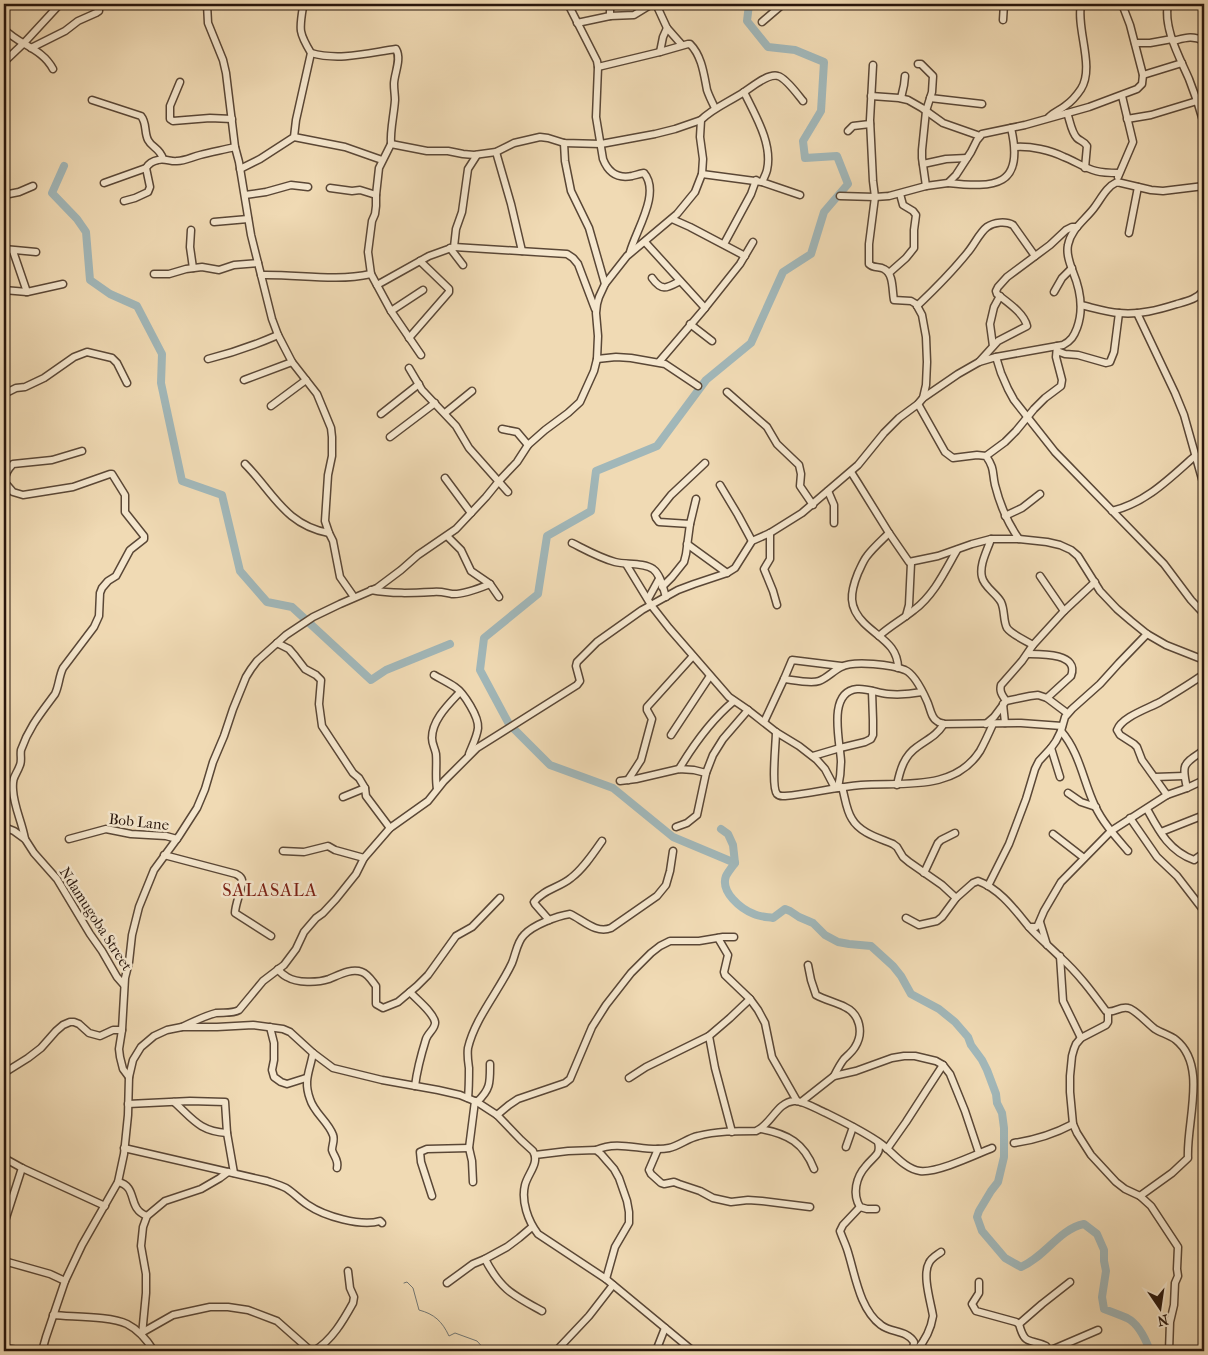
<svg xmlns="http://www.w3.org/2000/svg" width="1208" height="1355" viewBox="0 0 1208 1355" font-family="'IM FELL French Canon',serif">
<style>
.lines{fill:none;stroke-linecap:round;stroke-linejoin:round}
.stream{stroke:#717774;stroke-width:1}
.river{stroke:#a1b7b9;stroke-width:8}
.minor-casing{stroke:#5a4736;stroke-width:9}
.minor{stroke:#f5e7ce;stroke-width:6}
.labels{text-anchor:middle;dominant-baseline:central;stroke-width:5;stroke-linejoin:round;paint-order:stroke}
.street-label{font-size:15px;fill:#28160c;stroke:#f5e7ce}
.quarter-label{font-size:18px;letter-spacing:1px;fill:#7a1f14;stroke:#f5e7ce}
</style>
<rect width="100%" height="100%" fill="#f0dab4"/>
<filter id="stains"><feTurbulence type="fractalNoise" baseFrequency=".004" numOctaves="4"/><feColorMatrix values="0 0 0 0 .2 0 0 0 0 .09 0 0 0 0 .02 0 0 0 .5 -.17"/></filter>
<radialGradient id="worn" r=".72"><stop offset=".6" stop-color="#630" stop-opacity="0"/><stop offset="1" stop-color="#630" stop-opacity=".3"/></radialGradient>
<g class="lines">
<path class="stream" d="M404 1283 407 1282 413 1288 419 1310C434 1314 442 1321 449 1336L455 1333 477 1341 486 1351"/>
<g class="river">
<path d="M64 166 52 193 77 219 86 232 90 280 110 294 137 306 162 354 161 383 182 481 222 495 240 571 267 602 292 607 371 680 386 670 450 644"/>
<path d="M509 724 480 670 484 638 538 594 547 536 591 511 596 471 657 446 706 380 751 343 783 272 811 254 824 212 848 184 837 156 805 158 803 141 821 111 824 62 795 50 768 47 747 21 749 4"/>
<path d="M513 728 550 765 613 788 673 837 735 863"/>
<path d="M721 829 728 834 733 845 735 863C732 867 728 872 726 876 720 892 741 909 754 914 760 917 767 917 773 918L785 909 790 911 799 917 813 923 825 935 838 942 849 944 871 946 893 966 901 976 911 994 939 1009 955 1022 968 1037 971 1045 982 1060 987 1070 996 1094 997 1103 1002 1113 1004 1128V1157L998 1182 991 1191 979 1211 977 1217 982 1231 1005 1258 1021 1267C1045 1257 1059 1229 1084 1224L1097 1234 1104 1250V1261L1106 1271 1102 1297 1104 1309C1112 1312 1120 1315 1127 1318 1139 1324 1146 1340 1150 1351"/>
</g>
<g class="minor-casing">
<g id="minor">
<path d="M207 4 208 23 223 60 226 73 235 147 239 162 251 235 272 319 278 335 292 362 317 394 331 428 332 437V456L328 475 325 521 329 533 333 541 340 577 354 597"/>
<path d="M568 4 597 61 598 67 596 117 603 159C608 172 617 179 632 176 636 175 639 174 644 173 661 193 636 230 630 252"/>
<path d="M610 4V16"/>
<path d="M656 4 667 28 682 45"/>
<path d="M1168 4C1163 28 1180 58 1189 79 1195 94 1200 109 1204 124"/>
<path d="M1180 4 1204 6"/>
<path d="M1003 20 1004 4"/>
<path d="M762 22 783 4"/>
<path d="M577 23 610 16 634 15 652 4"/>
<path d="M4 29C19 45 42 48 53 69"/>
<path d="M1173 41C1185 38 1192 35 1204 41"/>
<path d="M1135 43H1150L1172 39"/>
<path d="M31 48 65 31 78 21 96 13 99 11V4"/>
<path d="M660 52 663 37 667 28"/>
<path d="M311 53C339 61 368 53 396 49 402 59 394 74 394 84 394 90 395 95 395 100 394 115 390 130 391 144"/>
<path d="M4 62 24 43 60 4"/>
<path d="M918 64H921L933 76 932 92 926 111 922 150V158L926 186"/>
<path d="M873 65 870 120 873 181 875 197 869 244V264C874 269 879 266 884 269 894 274 892 291 894 300L911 301 916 304 922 315 926 337 927 362 926 385 923 398"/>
<path d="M598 67 660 52 688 44H690C702 56 704 75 707 90 709 96 712 102 715 108"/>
<path d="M1143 75 1182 63"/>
<path d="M180 82 170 106V119L173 121 210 118 232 119"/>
<path d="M744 92C755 115 773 144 767 170 766 174 764 178 762 182"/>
<path d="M871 96 899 98 908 100 922 108 943 123 980 136"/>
<path d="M901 98 904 85 905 76"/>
<path d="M930 98 982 104"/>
<path d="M92 100 141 116C147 123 144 132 148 140 152 148 160 148 163 159"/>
<path d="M1067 113C1070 120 1071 132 1077 138 1080 141 1084 141 1087 146L1085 168"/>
<path d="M1049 117C1054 112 1060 110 1065 106 1071 102 1077 95 1081 89 1095 67 1076 29 1081 4"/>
<path d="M1127 119 1151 115 1197 101"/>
<path d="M848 131 853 126 870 124"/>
<path d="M294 137 345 147 382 160"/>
<path d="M564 143 565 161 571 191 589 228 605 284"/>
<path d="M1015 147C1031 146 1050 150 1064 157 1075 161 1084 168 1096 171 1103 173 1111 173 1119 173"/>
<path d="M496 152 511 204 522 251"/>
<path d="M923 164 946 159 967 158"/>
<path d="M240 169 260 159 294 137 296 120 311 53C299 33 299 30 303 7L302 4"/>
<path d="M702 174 762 182 800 195"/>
<path d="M1118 177 1133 142 1122 96"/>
<path d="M104 183 146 168"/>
<path d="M948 183C995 188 1025 187 1011 128"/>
<path d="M330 188 352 191 360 190 376 195"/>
<path d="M4 195 19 192 33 186"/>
<path d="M245 195 266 192 291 185 308 187"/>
<path d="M840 196 875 197 889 196 926 186 948 183 956 175 971 152 977 140 982 134 1025 125 1089 107 1137 89 1142 84 1143 75 1130 25 1122 4"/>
<path d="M124 201 135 198 148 192 150 187 146 168C149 163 153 161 158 160 165 158 171 162 177 161 185 161 192 157 200 155 211 152 223 150 235 147"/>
<path d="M672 219 690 227 745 256"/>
<path d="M214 222 248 219"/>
<path d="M191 230 190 247 193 268"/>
<path d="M1129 233 1138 187"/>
<path d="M645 242 705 308"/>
<path d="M724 244 751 194 756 180"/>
<path d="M454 247 567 254 573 258 578 264 595 309"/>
<path d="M450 248 463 265"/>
<path d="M4 249 36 252"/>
<path d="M13 251 27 292 63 284"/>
<path d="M889 273 906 258 914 248V230L916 215 913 211 903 205 900 194"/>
<path d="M154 274H169L186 269 202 267 219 270 234 265 258 263"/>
<path d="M371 274 368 252 372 221 375 214 376 206V195L379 168 391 144 427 151H448L463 154 474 155 496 152 514 143 540 137 548 138 564 143 601 144 655 134 675 129 701 120"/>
<path d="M261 275C298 274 334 282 371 274L391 311 421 355"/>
<path d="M652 278C662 292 667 288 680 281"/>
<path d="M377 285 429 256 454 247 456 229 462 212 468 169 477 155"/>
<path d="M4 290 27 292"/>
<path d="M1054 292 1062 278 1072 268"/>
<path d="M1081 305C1094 308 1107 312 1119 313 1139 315 1158 310 1177 304 1188 301 1197 299 1204 290"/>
<path d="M917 306C936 288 952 272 968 252 974 245 980 232 987 227 994 222 1006 221 1013 225L1035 256"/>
<path d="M391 311 423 290"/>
<path d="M1137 313 1175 393 1184 415 1204 486"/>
<path d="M690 324 712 341"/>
<path d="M409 338 449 292V289L420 261"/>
<path d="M993 346 990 324 994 307 1000 296"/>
<path d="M1057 351 1065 354 1078 355 1106 363 1110 362 1114 352 1119 313"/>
<path d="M996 357 1001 373 1008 389 1014 400 1055 452 1164 564 1191 600 1204 614"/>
<path d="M208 359C232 353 255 345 278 335"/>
<path d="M597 359 616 357 631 358 665 364 698 386"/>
<path d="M659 362 705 308 740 264 753 242"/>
<path d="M979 362 998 341 1027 326C1024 313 1007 302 997 294L996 291 998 287 1007 277 1050 245 1066 230 1072 227H1077"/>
<path d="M409 368 422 390 456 426 469 448 508 492"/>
<path d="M244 380 292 362"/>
<path d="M727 392 767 427 777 444 799 465 801 474 800 486 813 505"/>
<path d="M4 394 16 388 25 387 44 378 74 357 87 352 112 358 117 363 127 383"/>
<path d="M918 404 945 452 953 458 977 455 986 456C995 469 992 472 995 485 1000 505 1007 522 1019 539"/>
<path d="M271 406 306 380"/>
<path d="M445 413 472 391"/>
<path d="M381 414 419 384"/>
<path d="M502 429 517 432 528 445"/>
<path d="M390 437 435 403"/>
<path d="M986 456 1005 442 1016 431 1034 409 1045 398 1061 386 1062 380 1056 357 1057 346"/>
<path d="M245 464C273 492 285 525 329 533"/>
<path d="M851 472 858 483 889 533 909 562 938 556 972 544 991 539H1019L1047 542 1060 545 1071 550 1078 556 1100 591 1117 609 1131 621 1147 634 1166 645 1204 660"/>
<path d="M445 478 471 513"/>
<path d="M4 483 7 485 13 492 23 495 73 487 110 474H112L125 495V512L144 536V539L130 550 116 576 108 581 102 588 100 593 99 616 94 627 63 668C59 676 59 686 55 694 41 713 29 727 21 750 20 755 22 760 20 765 16 776 12 776 13 790 14 807 22 822 25 839"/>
<path d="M5 483C4 475 8 469 13 464L52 460 82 451"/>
<path d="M720 485 738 515 752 541"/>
<path d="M828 491 834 505V523"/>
<path d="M1112 511C1146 503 1170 478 1195 456"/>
<path d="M1005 516 1022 508 1040 494"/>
<path d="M690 524 659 522 656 518 655 515 671 495 705 463"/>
<path d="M770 533V559L764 569 773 591 777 605"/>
<path d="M889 533C881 541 873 548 867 556 863 561 861 567 858 573 850 593 848 607 864 623 879 638 898 645 898 668"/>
<path d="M447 536 461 550 471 571 490 584 499 597"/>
<path d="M991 539C987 551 979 565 982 577 984 587 996 593 1001 602 1005 610 1003 621 1007 628 1011 634 1026 641 1033 645"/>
<path d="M572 543C586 550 600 558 615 562 626 565 643 562 653 569 661 575 663 588 666 597"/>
<path d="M687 544 727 573"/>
<path d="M626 564 651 605 669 628 729 697 748 710 776 732 799 746 817 760 825 769 835 788"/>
<path d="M1040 576 1064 611"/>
<path d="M662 587 672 577 684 562 686 554 690 524 696 499"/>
<path d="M371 590C392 594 412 593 433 592 440 591 446 593 452 594 463 595 480 588 490 584"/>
<path d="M648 599 659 579"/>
<path d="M906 616 909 605 911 563"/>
<path d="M879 636C890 626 903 619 914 610 934 595 945 571 957 550"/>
<path d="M277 643 289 649 295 656 305 669 316 675 321 680 319 704 322 726 353 773 359 778 365 788 366 796 390 828"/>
<path d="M1028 654C1040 654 1080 653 1071 676L1047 698"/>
<path d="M434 675C441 679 449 683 455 687 464 693 479 717 478 728 477 737 472 746 469 754"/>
<path d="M784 679C793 680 811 684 819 681 827 678 833 671 841 667 854 660 893 665 905 670 914 674 923 692 927 701 930 707 931 718 937 721 939 723 942 723 944 724L1021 723 1062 726"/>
<path d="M1006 701C1003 696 999 692 1001 685L1022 661 1033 645 1064 611 1095 582"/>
<path d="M1003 704 1005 723"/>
<path d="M764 722 784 679 792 660 841 666"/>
<path d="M986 724 994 717 1006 701 1030 696 1038 695 1047 698 1067 713"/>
<path d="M1061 731C1080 753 1083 781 1095 806 1103 823 1116 837 1128 851"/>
<path d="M776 732C776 743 771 787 777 794 780 797 782 796 785 796 810 794 835 787 861 785 901 782 954 792 980 751 985 742 989 733 993 724"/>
<path d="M671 735 710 676"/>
<path d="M1051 748 1060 777"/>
<path d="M813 756 840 748 865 742 871 739 873 735V720L872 691"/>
<path d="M679 769C694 744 711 720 734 701"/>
<path d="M1155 777 1184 776"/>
<path d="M628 780 641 760 652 719 647 710V707L693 656"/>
<path d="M620 781 636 779 679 769 694 770 706 773"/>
<path d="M897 785C900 770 904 756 917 747 929 738 935 737 944 724"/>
<path d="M842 787C845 797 846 810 852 819 860 833 879 838 893 844L897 847 903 857 909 862 942 885 956 898"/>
<path d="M838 788C840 779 841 770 841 761 840 741 827 692 857 689 867 688 878 693 888 694 899 695 911 694 922 692"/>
<path d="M1187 788C1181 763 1184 764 1204 750"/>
<path d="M437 789C435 777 437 765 436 754 435 748 432 744 432 738 432 720 448 705 460 692"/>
<path d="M1068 793 1081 802 1096 807"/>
<path d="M1167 795 1142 760 1137 747 1134 744 1120 735 1117 730C1122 717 1147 709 1160 702 1175 693 1190 684 1204 674"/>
<path d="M343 797 365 788"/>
<path d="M1147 809C1159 831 1169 851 1194 860L1204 853"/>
<path d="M1130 818 1157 857 1177 876 1204 911"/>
<path d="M4 827 14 831 25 839 34 853 57 879 90 934 102 951 117 977 124 985"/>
<path d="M676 827 687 823 697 815 706 773 713 755 723 739 748 710"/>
<path d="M1161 832 1204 815"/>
<path d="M1053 834 1084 858"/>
<path d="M69 839 106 829 131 834 166 836 177 839"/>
<path d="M283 851 304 852 328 846 335 850 364 858"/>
<path d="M164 855 236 874C239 876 241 876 242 880 243 887 235 904 235 913L271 936"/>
<path d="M924 873 938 843 941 840 955 833"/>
<path d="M988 886 1009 844 1026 799 1035 769 1039 761 1051 748 1056 741 1061 731 1065 717 1072 709 1100 684 1119 663 1147 634"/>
<path d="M906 918 919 925 937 921 942 917 956 898 973 883 978 881C1000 889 1015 910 1029 927H1036L1038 925 1044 911 1061 882 1111 831 1167 795 1187 788 1204 780"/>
<path d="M549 920 535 904 534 902C544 889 559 888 571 878 583 869 593 854 602 841"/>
<path d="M1040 922 1047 945"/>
<path d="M1029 927C1039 938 1050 947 1060 957 1078 973 1092 992 1106 1011 1114 1014 1119 1006 1128 1008 1135 1009 1148 1024 1155 1029 1161 1033 1170 1035 1176 1040 1208 1066 1186 1122 1188 1158L1172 1173 1140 1196"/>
<path d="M718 938 728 955 724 972 725 975 750 999 758 1010 765 1023 772 1057 797 1101"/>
<path d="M1060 956 1063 1001 1081 1038"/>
<path d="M808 965 811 980 816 995C825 1000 835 1002 845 1007 860 1014 864 1033 855 1047 852 1052 848 1055 844 1059 840 1064 837 1070 834 1076"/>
<path d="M278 969C280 972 283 975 287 977 297 983 317 983 329 979 339 975 351 968 362 972 368 974 372 981 376 986V1004L383 1008 398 1002 417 986 428 975 456 936 472 927 500 898"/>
<path d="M410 992C417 1000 433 1012 435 1022 436 1028 428 1033 426 1039 421 1055 417 1070 415 1086"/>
<path d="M1108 1013V1022L1106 1025 1081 1038 1076 1044 1074 1049 1072 1056 1070 1076V1092L1073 1124 1077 1133 1091 1155 1116 1182 1125 1189 1140 1196 1151 1206 1178 1247 1177 1269 1178 1276 1175 1283 1174 1305 1170 1322 1169 1351"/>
<path d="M182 1027C193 1022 204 1016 216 1013 223 1012 232 1014 239 1010L263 981 284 965 296 949 304 932 316 918 323 913 336 899 356 874 364 858 390 828 428 801 444 781 477 748 577 685 580 681 576 666 577 662 597 642 642 610 678 590 694 584 727 573 735 568 752 541 770 533 802 513 858 465 884 433 899 418 918 404 923 398 958 374 979 362 996 357 1063 345C1071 341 1074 336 1077 328 1084 309 1080 289 1073 272 1070 264 1066 254 1068 245 1071 229 1085 220 1094 208 1101 199 1106 187 1117 182L1151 190 1163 191 1204 186"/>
<path d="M270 1027 274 1043V1060L272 1070 274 1077 281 1082 287 1084 306 1078"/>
<path d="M313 1053C310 1071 303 1080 310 1099 314 1113 328 1121 333 1135 335 1140 332 1145 332 1150 334 1157 339 1160 337 1168"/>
<path d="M4 1073 28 1058 41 1048 56 1031 63 1025 70 1022H74L79 1024 89 1033 100 1036 113 1030H122"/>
<path d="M129 1077 123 1069 120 1057 119 1049 122 1030 125 978 129 962 132 935 139 907 154 870 179 836 197 808 205 789 213 762 224 736 233 709 246 677 251 669 257 661 286 635 313 617 340 604 377 588 401 570 418 555 456 529 486 497 499 481 517 462 528 445 545 430 568 413 580 402 594 371 597 359 598 336 596 313 597 304 599 297 605 284 627 256 677 214 695 192 702 174 703 159 700 137 701 120C713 108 729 102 744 92 752 87 768 73 778 76 786 78 798 95 803 101"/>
<path d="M629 1078 646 1067 709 1036"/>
<path d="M468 1098C469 1088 469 1078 469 1068 468 1061 467 1055 468 1048 475 1018 499 991 512 963 516 953 517 942 524 935 533 925 557 916 570 914 583 920 596 934 611 928L657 896 666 885 670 871 673 851"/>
<path d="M174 1102C193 1119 199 1131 227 1133"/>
<path d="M477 1102C491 1089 490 1082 490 1064"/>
<path d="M801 1102 834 1076 856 1071 892 1058 904 1056H915L936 1061 943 1065 950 1074 965 1111 979 1153"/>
<path d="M128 1104 190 1101 225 1102 227 1133 234 1173"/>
<path d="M497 1115 509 1105 518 1099 565 1083 570 1079 592 1027 606 1005 631 973 651 953 660 946 670 941H699L723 937H734"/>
<path d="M761 1129C788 1134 804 1143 814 1169"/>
<path d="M732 1132 715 1068 709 1036 730 1018 750 999"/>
<path d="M1014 1143C1036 1140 1054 1134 1073 1124"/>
<path d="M846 1147 853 1127"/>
<path d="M124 1148 267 1181C273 1183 280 1185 286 1188 294 1193 300 1200 308 1205 324 1216 361 1227 380 1221L382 1223"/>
<path d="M658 1149 649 1170 651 1174 661 1183 664 1184 674 1182 679 1184 700 1191 713 1198 731 1202 748 1200 762 1201 810 1207"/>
<path d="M887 1149 906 1122 926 1091 943 1065"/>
<path d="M596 1150C621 1139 644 1153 669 1148 679 1146 688 1138 698 1136 716 1131 737 1131 756 1131 771 1125 777 1102 794 1101 803 1100 818 1110 826 1113 844 1122 863 1131 880 1143 892 1151 904 1169 920 1171 937 1173 975 1155 992 1148"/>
<path d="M535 1155 568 1151 596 1150 601 1154 614 1169 619 1178 627 1201 629 1212V1223L615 1247 606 1279"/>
<path d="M4 1158 22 1168 105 1206"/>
<path d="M118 1182C139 1187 126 1208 147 1216"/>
<path d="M473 1182 472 1161 469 1148 475 1101"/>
<path d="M432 1196 421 1162 420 1152 427 1149 469 1148"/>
<path d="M860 1207 843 1225 840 1231C842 1237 845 1243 847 1249 855 1273 859 1309 881 1325 891 1333 907 1330 914 1342L913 1351"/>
<path d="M876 1209H867L860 1207C852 1194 856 1177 866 1166 869 1162 874 1158 877 1154 880 1150 879 1146 878 1142"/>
<path d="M4 1224 22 1168"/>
<path d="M485 1259C501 1290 513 1295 542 1311"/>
<path d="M4 1261 50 1274 65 1281"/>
<path d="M979 1282V1293L972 1304 976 1311 1016 1322 1019 1324C1025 1346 1029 1338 1046 1346L1049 1351"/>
<path d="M447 1283 473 1264 485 1259 507 1247 519 1238 532 1227"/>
<path d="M53 1315C73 1317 110 1316 127 1324 139 1330 147 1340 154 1351"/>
<path d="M1019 1324 1042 1304 1070 1282"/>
<path d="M143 1332 173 1315 210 1307H228L248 1310 277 1321 311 1351"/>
<path d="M142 1335 146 1293V1274L141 1246 143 1227 147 1216 165 1201 201 1189 220 1178 228 1172"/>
<path d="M4 1348 26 1351"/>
<path d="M42 1351 46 1337 65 1281 82 1245 118 1182 124 1154 128 1115 129 1077 133 1060 141 1047 154 1036 167 1030 182 1027H217L253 1025 283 1029 290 1032 313 1053 333 1068 382 1080 438 1090 460 1095 477 1102 497 1115 521 1140 533 1151C540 1163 528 1173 525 1185 521 1201 528 1221 538 1234L606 1279 693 1351"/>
<path d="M314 1351C332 1340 343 1321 353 1303L354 1297 350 1288 348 1271"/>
<path d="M556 1351 589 1316 613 1285"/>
<path d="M656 1351 665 1328"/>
<path d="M916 1351C924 1342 931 1329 933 1316 931 1303 922 1275 929 1263 931 1258 937 1255 941 1252"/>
<path d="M1049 1351 1098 1330"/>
</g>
</g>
<use href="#minor" class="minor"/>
</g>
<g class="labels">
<g class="street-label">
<text transform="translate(139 822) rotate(6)">Bob Lane</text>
<text transform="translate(96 919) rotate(57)">Ndamugoba Street</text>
</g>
<g class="quarter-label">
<text x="270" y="890">SALASALA</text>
</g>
</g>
<rect width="1208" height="1355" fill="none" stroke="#f0dab4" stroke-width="20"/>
<rect x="5" y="5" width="1198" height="1345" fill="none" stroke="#28160c" stroke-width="2.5"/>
<rect x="10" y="10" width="1188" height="1335" fill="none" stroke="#28160c"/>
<g transform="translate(1160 1308) rotate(167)" stroke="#f5e7ce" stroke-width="4" paint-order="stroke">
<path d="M0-4L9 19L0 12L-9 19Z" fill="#28160c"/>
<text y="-8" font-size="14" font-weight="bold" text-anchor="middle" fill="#28160c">N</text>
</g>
<rect width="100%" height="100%" filter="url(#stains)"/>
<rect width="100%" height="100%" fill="url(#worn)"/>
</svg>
